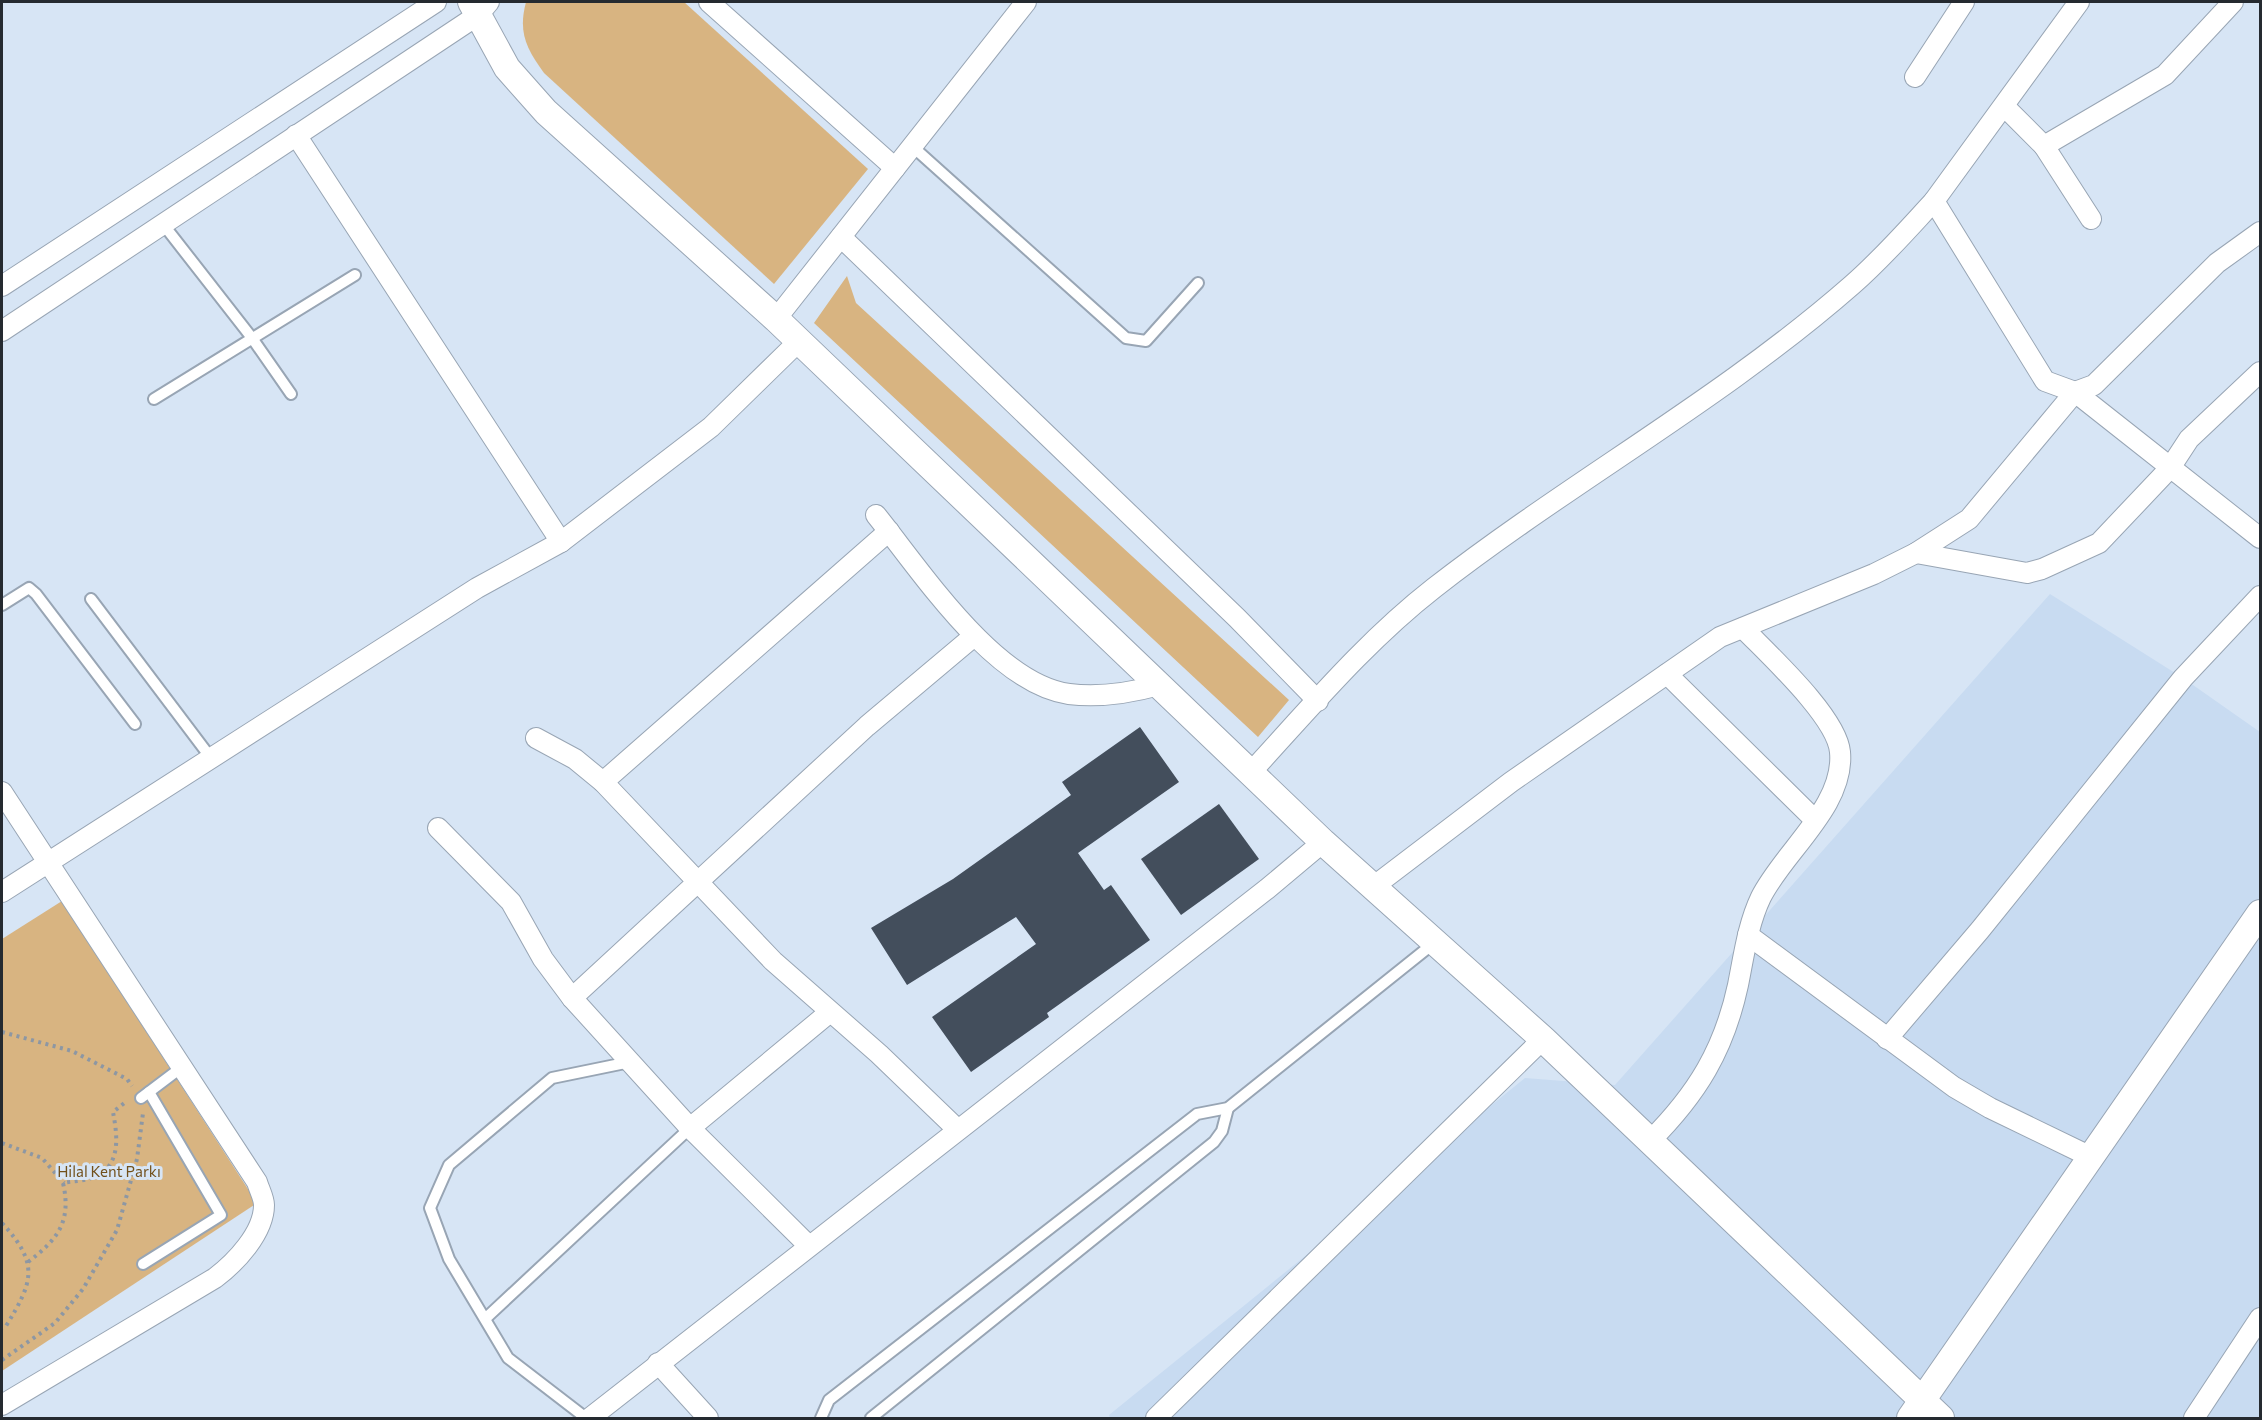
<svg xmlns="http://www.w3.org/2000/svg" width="2262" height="1420" viewBox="0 0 2262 1420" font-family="Commissioner,sans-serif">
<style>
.built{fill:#c8dbf1}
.green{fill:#d8b481}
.building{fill:#434e5c}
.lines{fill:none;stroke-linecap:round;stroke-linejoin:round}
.service-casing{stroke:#98a5b4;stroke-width:14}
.minor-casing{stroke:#98a5b4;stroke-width:22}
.tertiary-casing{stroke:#98a5b4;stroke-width:28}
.path{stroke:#8d97a3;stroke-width:4;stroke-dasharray:3 4.5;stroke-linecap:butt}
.service{stroke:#fff;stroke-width:10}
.minor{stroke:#fff;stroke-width:20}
.tertiary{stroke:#fff;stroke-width:26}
.labels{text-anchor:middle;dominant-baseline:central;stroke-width:6;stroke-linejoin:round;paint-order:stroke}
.park-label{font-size:15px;fill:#71501b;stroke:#d7e5f5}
</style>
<rect width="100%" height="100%" fill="#d7e5f5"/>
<path class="built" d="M2050 594 2183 678 2260 732V1418H1110L1109 1415 1525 1078 1615 1085Z"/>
<g class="green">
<path d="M526 2H684L868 169 774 284 544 73C526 48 518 32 526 2Z"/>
<path d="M847 276 856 303 1289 700 1258 737 814 323Z"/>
<path d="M62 901 257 1203 2 1371V939Z"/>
</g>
<g class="building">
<path d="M1140 727 1179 782 1078 853 1104 890 1111 885 1150 940 1047 1013 1049 1017 971 1072 932 1017 1036 944 1016 917 907 985 871 928 953 879 1071 795 1062 782Z"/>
<path d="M1219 804 1259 859 1181 915 1141 859Z"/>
</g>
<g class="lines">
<g class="service-casing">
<g id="service">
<path d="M912 146 1126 338 1146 341 1198 283"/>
<path d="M163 224 252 338 291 394"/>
<path d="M154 399 355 275"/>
<path d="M91 599 211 758"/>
<path d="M2 605 29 588 36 594 135 724"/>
<path d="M141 1098 182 1067"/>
<path d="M143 1264 221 1215 149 1092"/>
<path d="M486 1318 690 1128"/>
<path d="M586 1418 508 1358 449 1259 430 1208 449 1165 552 1078 630 1062"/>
<path d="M821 1418 829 1400 1197 1114 1228 1108 1434 943"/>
<path d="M871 1418 1214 1142 1222 1131 1228 1108"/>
</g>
</g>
<g class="minor-casing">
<g id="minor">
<path d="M709 2 895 168"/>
<path d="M1915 77 1964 2"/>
<path d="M2005 107 2044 146 2165 75 2233 2"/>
<path d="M296 135 561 542"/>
<path d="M2044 146 2091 219"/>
<path d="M1934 201 2079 2"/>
<path d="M841 237 1237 618 1318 701"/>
<path d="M2 286 436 2"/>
<path d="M776 319 1026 2"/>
<path d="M2 331 478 15 489 2"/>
<path d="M876 515C921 571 995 684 1069 694 1100 698 1130 693 1159 685"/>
<path d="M1916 553 2027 573 2042 569 2099 543 2170 468 2189 439 2260 372"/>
<path d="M1667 674 1815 820"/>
<path d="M536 738 575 759 603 782 773 961 879 1054 957 1129"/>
<path d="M1252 771C1310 708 1366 641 1434 588 1570 482 1722 399 1852 285 1882 259 1908 229 1934 201L2045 381 2075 392 2260 538"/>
<path d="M603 782 889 531"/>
<path d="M2 792 257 1182C259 1189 264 1198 264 1205 264 1233 235 1263 215 1278L2 1405"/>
<path d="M438 828 511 902 543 959 572 998 690 1128 808 1245"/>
<path d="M1373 887 1511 782 1720 637 1874 574 1916 553 1969 519 2075 392 2094 385 2217 263 2260 232"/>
<path d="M2 892 477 588 561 542 711 427 799 341"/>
<path d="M1748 935 1954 1087 1990 1108 2091 1157"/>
<path d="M572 998 867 726 974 636"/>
<path d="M1887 1039 1980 930 2183 678 2260 596"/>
<path d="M690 1128 830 1012"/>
<path d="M1650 1141C1697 1094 1724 1050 1738 985 1744 955 1748 924 1761 897 1784 851 1845 806 1840 752 1837 717 1769 655 1743 628"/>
<path d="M658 1363 708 1418"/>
<path d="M590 1418 1267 889 1323 842"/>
<path d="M1156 1418 1543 1039"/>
<path d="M2194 1418 2260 1318"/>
</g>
</g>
<g class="tertiary-casing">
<g id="tertiary">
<path d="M471 2 507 68 546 112 776 319 1323 842 1543 1039 1941 1418"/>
<path d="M1910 1418 2260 913"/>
</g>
</g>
<g class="path">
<path d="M2 1032 72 1051 127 1079 132 1086"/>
<path d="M2 1143 42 1158 64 1183"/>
<path d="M2 1223C40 1264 33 1282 6 1326L2 1328"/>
<path d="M28 1262C57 1240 72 1222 63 1183 73 1181 87 1181 96 1176 122 1164 117 1134 113 1112L127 1101"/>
<path d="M2 1360 55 1323 83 1289 117 1230 137 1159 143 1113"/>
</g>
<use href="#service" class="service"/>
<use href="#minor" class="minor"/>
<use href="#tertiary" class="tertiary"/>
</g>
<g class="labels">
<g class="park-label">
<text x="109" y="1171">Hilal Kent Parkı</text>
</g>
</g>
<rect width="2262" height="1420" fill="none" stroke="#252a30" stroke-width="6"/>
</svg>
